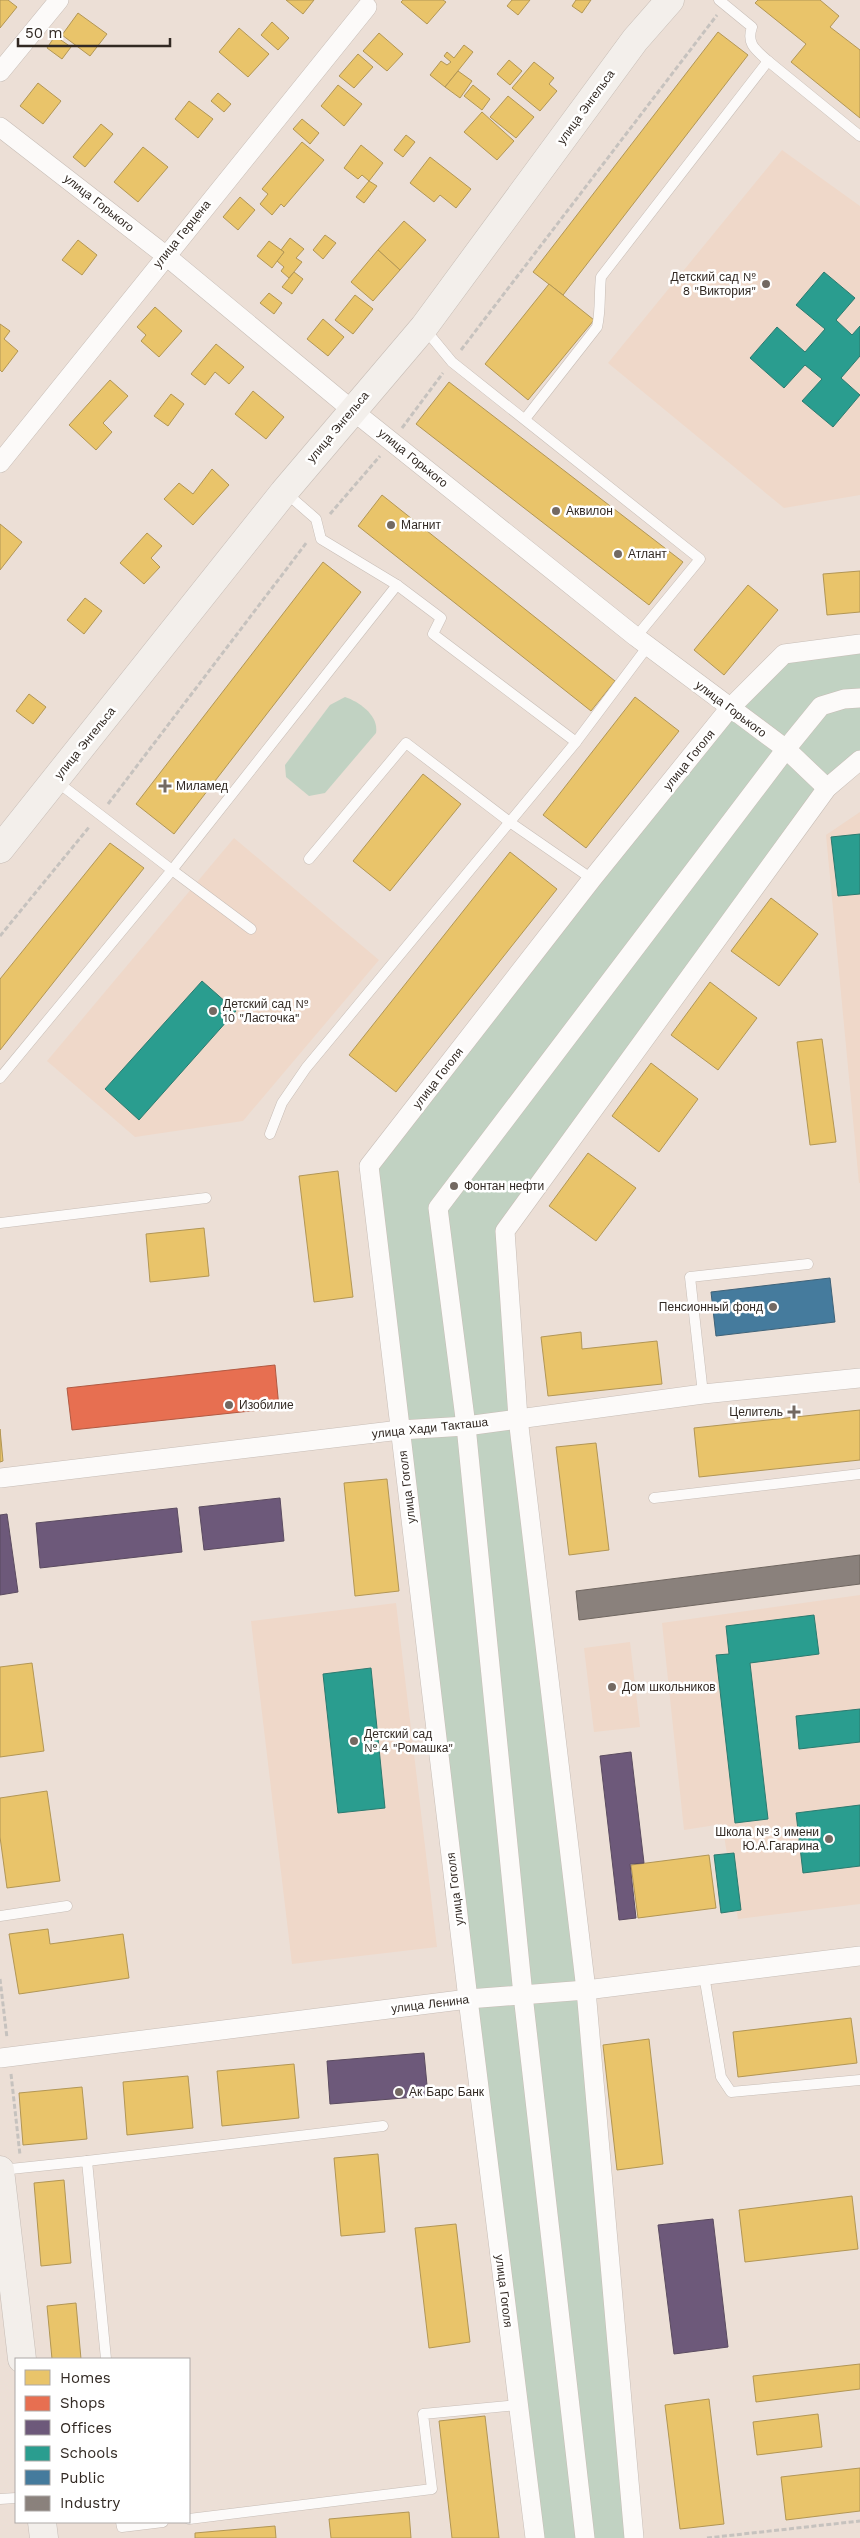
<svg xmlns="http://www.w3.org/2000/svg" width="860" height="2538" viewBox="0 0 860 2538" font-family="'Work Sans',sans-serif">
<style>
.built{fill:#efd8c9}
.green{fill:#c1d2c2}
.homes{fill:#e9c46a;stroke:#b29655}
.shops{fill:#e76f51;stroke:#b15a43}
.offices{fill:#6d597a;stroke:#5b4b60}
.schools{fill:#2a9d8f;stroke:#2c7a6f}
.public{fill:#457b9d;stroke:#3f6278}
.industry{fill:#8a817c;stroke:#706761}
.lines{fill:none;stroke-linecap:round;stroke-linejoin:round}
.lane-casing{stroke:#c7bdb6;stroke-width:11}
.street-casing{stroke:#c7bdb6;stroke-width:20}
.secondary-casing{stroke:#c7bdb6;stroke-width:29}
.path{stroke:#c6c2be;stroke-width:3;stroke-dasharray:5 2.5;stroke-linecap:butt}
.lane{stroke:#fcfaf9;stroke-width:10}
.street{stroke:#fcfaf9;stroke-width:19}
.secondary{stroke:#f3efeb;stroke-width:28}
.poi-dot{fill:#736962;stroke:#fff;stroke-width:2}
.labels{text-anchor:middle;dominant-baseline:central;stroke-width:5;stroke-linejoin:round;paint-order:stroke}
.street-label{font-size:12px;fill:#322923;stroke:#fff}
.poi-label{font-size:12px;fill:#322923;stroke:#fff;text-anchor:start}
</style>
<rect width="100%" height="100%" fill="#ecdfd6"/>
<g class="built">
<path d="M782 150 860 206V495L784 508 608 363Z"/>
<path d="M860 812V1183H859L826 835Z"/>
<path d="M234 838 379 960 243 1121 135 1137 47 1061Z"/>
<path d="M860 1595V1904L738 1919 722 1824 684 1830 662 1623Z"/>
<path d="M396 1603 437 1947 292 1964 251 1621Z"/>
<path d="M630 1642 640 1727 594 1732 584 1648Z"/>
</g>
<g class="green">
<path d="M860 644V760L505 1231 634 2538H535L369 1166 784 654Z"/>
<path d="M345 697C360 702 379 716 376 733L325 793 309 796 286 777 285 765 330 705Z"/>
</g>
<g class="homes">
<path d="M0 0H8L17 7 0 28Z"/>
<path d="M286 0H314L303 14Z"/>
<path d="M403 0H443L446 2 427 24 401 2Z"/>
<path d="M512 0H530L518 15 507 6Z"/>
<path d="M576 0H591L582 13 572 6Z"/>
<path d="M758 0H820L839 16 830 27 860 50V118L791 62 806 44 755 3Z"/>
<path d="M78 13 107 34 90 56 62 35Z"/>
<path d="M272 22 289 38 278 50 261 35Z"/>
<path d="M239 28 269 54 248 77 219 52Z"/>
<path d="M718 32 748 55 563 295 533 272Z"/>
<path d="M379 33 403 54 387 71 363 51Z"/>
<path d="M55 36 71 47 62 59 47 48Z"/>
<path d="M464 45 473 52 445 87 430 75 441 61 447 65 451 62 444 56 447 52 454 58Z"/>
<path d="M358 54 373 67 354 88 339 76Z"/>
<path d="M509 60 522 71 510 85 497 74Z"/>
<path d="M534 62 554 78 549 84 557 91 540 111 512 88Z"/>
<path d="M458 71 472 81 460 98 445 87Z"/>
<path d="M38 83 61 101 43 124 20 106Z"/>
<path d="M338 85 362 104 344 126 321 106Z"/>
<path d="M473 85 490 99 482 110 464 96Z"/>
<path d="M218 93 231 104 224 112 211 101Z"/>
<path d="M508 96 534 117 516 138 490 117Z"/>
<path d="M189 101 213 119 198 138 175 119Z"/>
<path d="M482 112 514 141 497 160 464 132Z"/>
<path d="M302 119 319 133 310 144 293 129Z"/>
<path d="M101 124 113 134 85 167 73 157Z"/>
<path d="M406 135 415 142 403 157 394 150Z"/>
<path d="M302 142 324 160 284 207 281 204 272 215 260 204 268 194 262 189Z"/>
<path d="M361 145 383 163 369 181 362 175 358 179 344 168Z"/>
<path d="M143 147 168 167 138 202 114 182Z"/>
<path d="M430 157 471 189 456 208 440 195 434 202 410 183Z"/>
<path d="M369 181 377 186 364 203 356 197Z"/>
<path d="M240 197 255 210 238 230 223 217Z"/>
<path d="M404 221 426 240 400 270 378 250Z"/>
<path d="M325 235 336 243 323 259 313 250Z"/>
<path d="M290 238 304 249 296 258 302 262 289 278 281 271 284 267 277 261 284 252 281 250Z"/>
<path d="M78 240 97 255 82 275 62 260Z"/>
<path d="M269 241 284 252 272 268 257 256Z"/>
<path d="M378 250 400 270 373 301 351 282Z"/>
<path d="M294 272 303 279 292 294 282 287Z"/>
<path d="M549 284 594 320 528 400 485 364Z"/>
<path d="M269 293 282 303 274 314 260 303Z"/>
<path d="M355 295 373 309 353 334 335 320Z"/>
<path d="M155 307 182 331 159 357 141 341 146 335 137 327Z"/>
<path d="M323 319 344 337 328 356 307 339Z"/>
<path d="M0 324 10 331 4 339 18 351 2 372 0 370Z"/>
<path d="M216 344 244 367 229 384 215 372 205 385 191 374Z"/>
<path d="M110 380 128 396 103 423 112 432 96 450 69 425Z"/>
<path d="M449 382 683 562 649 605 416 424Z"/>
<path d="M253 391 284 417 266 439 235 414Z"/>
<path d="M171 394 184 404 168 426 154 416Z"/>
<path d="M212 469 229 485 193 525 164 499 179 483 193 494Z"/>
<path d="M382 495 615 681 591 711 358 526Z"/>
<path d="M0 524 22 542 0 570Z"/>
<path d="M147 533 162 546 151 558 160 567 144 584 120 563Z"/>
<path d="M323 562 361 592 174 834 136 804Z"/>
<path d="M860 571V612L827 615 823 574Z"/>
<path d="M748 585 778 610 724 675 694 650Z"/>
<path d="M85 598 102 611 84 634 67 620Z"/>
<path d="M29 694 46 707 33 724 16 711Z"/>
<path d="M635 697 679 731 586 848 543 815Z"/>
<path d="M423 774 461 804 390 891 353 861Z"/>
<path d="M110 843 144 868 0 1050V979Z"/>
<path d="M510 852 557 889 396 1092 349 1055Z"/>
<path d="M771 898 818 934 779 986 731 951Z"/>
<path d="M710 982 757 1018 718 1070 671 1035Z"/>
<path d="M822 1039 836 1142 810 1145 797 1042Z"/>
<path d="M651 1063 698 1099 659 1152 612 1116Z"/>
<path d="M588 1153 636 1188 596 1241 549 1206Z"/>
<path d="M338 1171 353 1297 314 1302 299 1176Z"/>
<path d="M204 1228 209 1276 150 1282 146 1234Z"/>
<path d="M581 1332 582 1349 657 1341 662 1384 548 1396 541 1337Z"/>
<path d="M860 1410V1460L699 1477 694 1428Z"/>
<path d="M0 1429 3 1461 0 1462Z"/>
<path d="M596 1443 609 1550 569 1555 556 1447Z"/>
<path d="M387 1479 399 1591 355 1596 344 1483Z"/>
<path d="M32 1663 44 1751 0 1757V1667Z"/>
<path d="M47 1791 60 1881 7 1888 0 1837V1798Z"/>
<path d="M709 1855 716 1908 638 1918 631 1865Z"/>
<path d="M48 1929 50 1944 123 1934 129 1978 19 1994 9 1934Z"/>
<path d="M851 2018 857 2063 738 2077 733 2032Z"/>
<path d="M649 2039 663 2164 617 2170 603 2045Z"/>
<path d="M294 2064 299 2118 222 2126 217 2071Z"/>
<path d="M188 2076 193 2128 127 2135 123 2082Z"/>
<path d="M82 2087 87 2139 23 2145 19 2093Z"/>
<path d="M378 2154 385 2232 341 2236 334 2158Z"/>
<path d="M64 2180 71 2263 41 2266 34 2183Z"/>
<path d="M852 2196 858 2249 745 2262 739 2210Z"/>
<path d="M456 2224 470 2342 429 2348 415 2228Z"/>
<path d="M76 2303 81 2359H52L47 2306Z"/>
<path d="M860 2364V2389L756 2402 753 2376Z"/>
<path d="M709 2399 724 2524 680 2529 665 2405Z"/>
<path d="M818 2414 822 2447 757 2455 753 2422Z"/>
<path d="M485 2416 499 2538H452L439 2421Z"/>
<path d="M860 2468V2511L786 2520 781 2477Z"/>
<path d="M409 2512 411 2538H331L329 2519Z"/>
<path d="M275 2526 276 2538H195V2533Z"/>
</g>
<path class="shops" d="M275 1365 279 1408 72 1430 67 1388Z"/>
<g class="offices">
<path d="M280 1498 284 1541 204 1550 199 1507Z"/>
<path d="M177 1508 182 1552 40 1568 36 1523Z"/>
<path d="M7 1514 18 1592 0 1595V1515Z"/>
<path d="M631 1752 644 1863 630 1864 636 1918 619 1920 600 1756Z"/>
<path d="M424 2053 428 2096 330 2104 327 2061Z"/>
<path d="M713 2219 728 2347 674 2354 658 2225Z"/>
</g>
<g class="schools">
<path d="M824 272 855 298 836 320 852 335 860 326V356L841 378 860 395 833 427 802 401 822 379 805 365 784 388 750 358 777 327 805 352 825 329 796 305Z"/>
<path d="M860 834V894L838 896 831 837Z"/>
<path d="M202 981 236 1011 139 1120 105 1089Z"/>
<path d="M814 1615 819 1654 750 1663 768 1819 735 1823 716 1655 729 1654 726 1626Z"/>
<path d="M371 1668 385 1808 338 1813 323 1674Z"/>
<path d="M860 1709V1742L799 1749 796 1716Z"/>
<path d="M860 1805V1866L803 1873 796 1813Z"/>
<path d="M734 1853 741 1910 721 1913 714 1855Z"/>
</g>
<path class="public" d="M830 1278 835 1322 716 1336 711 1292Z"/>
<path class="industry" d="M860 1555V1584L579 1620 576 1591Z"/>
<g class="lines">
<g class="lane-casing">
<g id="lane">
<path d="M768 61 860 136"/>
<path d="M424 328 452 362 700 559 636 637"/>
<path d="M525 419 597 327C601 310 599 294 601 277L768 61C756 50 746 44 752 27L719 0"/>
<path d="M397 585 441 618 433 634 576 742 648 646"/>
<path d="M56 781 172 870 397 585 321 539 316 519 285 492"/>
<path d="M309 859 406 743 511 823 592 879"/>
<path d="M0 1078 172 870 251 929"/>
<path d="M270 1134 282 1103 306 1068 576 742"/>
<path d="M0 1223 206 1198"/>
<path d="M703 1394 690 1277 808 1264"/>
<path d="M654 1498 860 1474"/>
<path d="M0 1916 67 1906"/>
<path d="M704 1975 721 2077 731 2092 860 2080"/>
<path d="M87 2161 383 2126"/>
<path d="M1 2170 87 2161 106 2359"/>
<path d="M0 2499 16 2498"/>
<path d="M189 2519 432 2489 423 2414 518 2405"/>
<path d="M121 2522 122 2527 163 2522"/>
</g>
</g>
<g class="street-casing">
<g id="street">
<path d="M0 72 59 0"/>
<path d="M0 127 165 255 352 410 636 637 786 749 827 788"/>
<path d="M0 463 367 7"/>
<path d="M0 1478 400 1430 466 1426 703 1394 860 1378"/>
<path d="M0 2058 468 1999 586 1990 860 1956"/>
<path d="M535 2538 468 1999 369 1166 592 879 729 709 784 654 860 644"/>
<path d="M585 2538 523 1995 466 1426 438 1208 786 749 821 706 844 699 860 698"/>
<path d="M634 2538 586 1990 518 1418 505 1231 827 788 860 760"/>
</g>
</g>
<g class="secondary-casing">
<g id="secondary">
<path d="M0 849 284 492 424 327 635 40 670 0"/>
<path d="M0 2170 22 2359"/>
<path d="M42 2522 44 2538"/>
</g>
</g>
<g class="path">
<path d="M461 350 717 15"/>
<path d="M402 428 443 373"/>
<path d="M330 514 380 456"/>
<path d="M108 804 307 542"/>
<path d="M0 936 90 826"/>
<path d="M0 1979 7 2038"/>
<path d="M11 2074 20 2155"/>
<path d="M707 2538 860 2521"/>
</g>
<use href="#lane" class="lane"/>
<use href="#street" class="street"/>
<use href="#secondary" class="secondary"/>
</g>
<g class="poi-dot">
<circle cx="766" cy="284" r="5"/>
<circle cx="556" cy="511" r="5"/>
<circle cx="391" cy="525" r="5"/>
<circle cx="618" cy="554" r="5"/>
<path d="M162.5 778.5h5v5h5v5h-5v5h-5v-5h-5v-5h5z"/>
<circle cx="213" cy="1011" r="5"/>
<circle cx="454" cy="1186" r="5"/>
<circle cx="773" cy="1307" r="5"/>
<circle cx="229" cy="1405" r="5"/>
<path d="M791.5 1404.5h5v5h5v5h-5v5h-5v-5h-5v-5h5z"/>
<circle cx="612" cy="1687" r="5"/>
<circle cx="354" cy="1741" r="5"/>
<circle cx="829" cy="1839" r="5"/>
<circle cx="399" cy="2092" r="5"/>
</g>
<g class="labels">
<g class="street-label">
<text transform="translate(586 107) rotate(-54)">улица Энгельса</text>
<text transform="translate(99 203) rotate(38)">улица Горького</text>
<text transform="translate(182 234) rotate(-51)">улица Герцена</text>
<text transform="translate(338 427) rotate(-50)">улица Энгельса</text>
<text transform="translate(413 458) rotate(39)">улица Горького</text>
<text transform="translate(731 709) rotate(37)">улица Горького</text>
<text transform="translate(85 743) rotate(-51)">улица Энгельса</text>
<text transform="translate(689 760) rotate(-51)">улица Гоголя</text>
<text transform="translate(438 1078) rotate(-52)">улица Гоголя</text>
<text transform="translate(430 1428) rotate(-6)">улица Хади Такташа</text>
<text transform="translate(407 1487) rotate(-97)">улица Гоголя</text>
<text transform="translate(455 1889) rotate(-97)">улица Гоголя</text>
<text transform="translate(430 2004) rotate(-7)">улица Ленина</text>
<text transform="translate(504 2291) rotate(83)">улица Гоголя</text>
</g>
<g class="poi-label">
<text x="756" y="277" text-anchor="end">Детский сад №<tspan x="756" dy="14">8 "Виктория"</tspan></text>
<text x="566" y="511">Аквилон</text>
<text x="401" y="525">Магнит</text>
<text x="628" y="554">Атлант</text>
<text x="176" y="786">Миламед</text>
<text x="223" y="1004">Детский сад №<tspan x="223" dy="14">10 "Ласточка"</tspan></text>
<text x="464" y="1186">Фонтан нефти</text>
<text x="763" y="1307" text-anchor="end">Пенсионный фонд</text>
<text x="239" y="1405">Изобилие</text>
<text x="783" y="1412" text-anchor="end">Целитель</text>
<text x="622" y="1687">Дом школьников</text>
<text x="364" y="1734">Детский сад<tspan x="364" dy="14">№ 4 "Ромашка"</tspan></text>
<text x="819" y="1832" text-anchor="end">Школа № 3 имени<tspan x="819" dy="14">Ю.А.Гагарина</tspan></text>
<text x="409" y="2092">Ак Барс Банк</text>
</g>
</g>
<rect x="15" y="2358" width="175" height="165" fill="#ffffff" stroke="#ada9a7"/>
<rect x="25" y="2370" width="25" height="15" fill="#e9c46a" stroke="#ada9a7"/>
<text x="60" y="2383" font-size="15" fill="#322923">Homes</text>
<rect x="25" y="2396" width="25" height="15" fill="#e76f51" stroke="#ada9a7"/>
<text x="60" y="2408" font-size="15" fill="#322923">Shops</text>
<rect x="25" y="2420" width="25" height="15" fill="#6d597a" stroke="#ada9a7"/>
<text x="60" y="2433" font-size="15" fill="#322923">Offices</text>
<rect x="25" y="2446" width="25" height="15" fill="#2a9d8f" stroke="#ada9a7"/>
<text x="60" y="2458" font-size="15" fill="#322923">Schools</text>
<rect x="25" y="2470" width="25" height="15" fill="#457b9d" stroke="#ada9a7"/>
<text x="60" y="2483" font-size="15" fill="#322923">Public</text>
<rect x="25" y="2496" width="25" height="15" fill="#8a817c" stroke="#ada9a7"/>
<text x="60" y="2508" font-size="15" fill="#322923">Industry</text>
<path d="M18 38v8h152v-8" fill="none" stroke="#322923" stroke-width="2.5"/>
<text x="25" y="38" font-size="15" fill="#322923" stroke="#ffffff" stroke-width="4" paint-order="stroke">50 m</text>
</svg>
